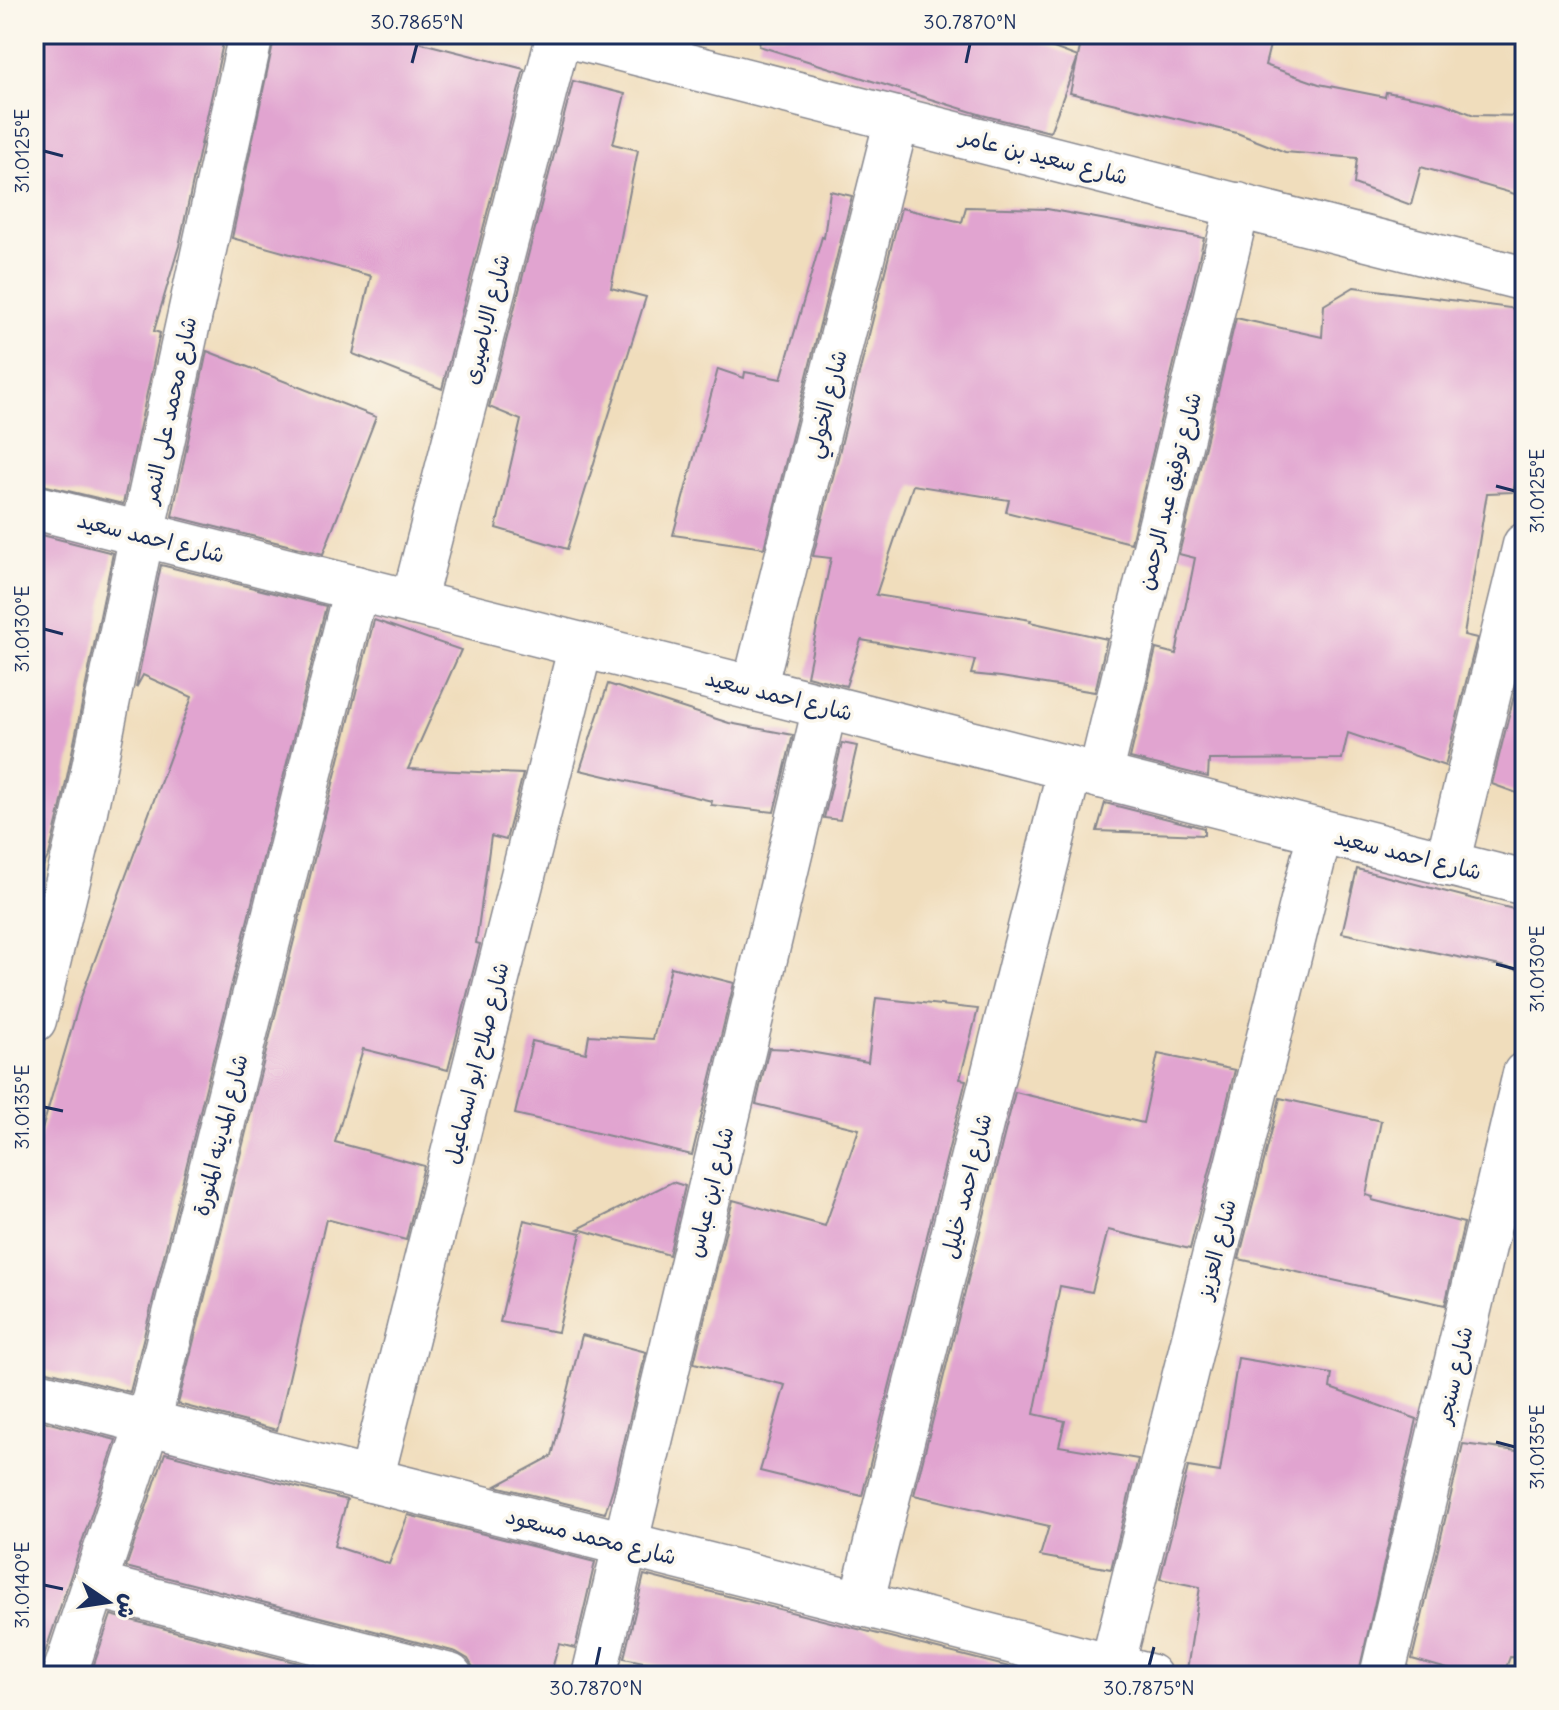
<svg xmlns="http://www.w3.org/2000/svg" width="1559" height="1710" viewBox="0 0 1559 1710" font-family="Delius,'Playpen Sans Arabic',sans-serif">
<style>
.building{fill:#e1a4d0}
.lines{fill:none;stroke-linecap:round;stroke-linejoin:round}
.street-casing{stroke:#86868d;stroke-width:47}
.street{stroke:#fff;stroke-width:44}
.ticks{fill:none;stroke:#1b2f5e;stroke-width:3}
.labels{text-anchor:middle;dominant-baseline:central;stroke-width:7;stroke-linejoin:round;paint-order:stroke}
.street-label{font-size:22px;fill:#1b2f5e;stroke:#fbf7ec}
.neatline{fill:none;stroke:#1b2f5e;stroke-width:3}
.ticks-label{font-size:20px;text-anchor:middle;fill:#1b2f5e}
</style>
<rect width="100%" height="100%" fill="#fbf7ec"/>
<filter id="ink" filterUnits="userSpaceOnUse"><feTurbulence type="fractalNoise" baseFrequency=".0125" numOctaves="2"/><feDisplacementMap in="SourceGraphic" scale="16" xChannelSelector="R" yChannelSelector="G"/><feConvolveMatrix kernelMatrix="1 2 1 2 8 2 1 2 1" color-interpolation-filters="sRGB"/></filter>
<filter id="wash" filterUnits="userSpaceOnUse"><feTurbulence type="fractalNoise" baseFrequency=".006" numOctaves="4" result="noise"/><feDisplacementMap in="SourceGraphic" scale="32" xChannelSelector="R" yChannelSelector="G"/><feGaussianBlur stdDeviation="1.8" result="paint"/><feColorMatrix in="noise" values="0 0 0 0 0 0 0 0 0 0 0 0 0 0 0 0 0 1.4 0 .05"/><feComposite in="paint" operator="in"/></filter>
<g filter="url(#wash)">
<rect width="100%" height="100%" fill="#f0ddbc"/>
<g id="blocks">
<g class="building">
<path d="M34 34H225L179 246 154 331 160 333 123 504 34 483Z"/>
<path d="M275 34H421L418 42 524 69 442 389 353 354 371 276 232 238Z"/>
<path d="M761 34H1016L1078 57 1050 132 982 115 759 46Z"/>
<path d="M1083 34H1241L1270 45 1265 65 1319 84 1385 97 1386 92 1443 103 1474 115 1525 116V197L1421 167 1411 205 1354 184 1357 158 1285 152 1237 133 1070 93Z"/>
<path d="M573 81 625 94 613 144 638 150 611 288 646 297 567 549 496 528 521 420 489 407Z"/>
<path d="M830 191 852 196 764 548 673 535 718 369 744 378 745 372 781 379 822 237 824 238Z"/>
<path d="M966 207 1047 209 1204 238 1131 543 1006 512 1009 500 913 485 876 595 1031 620 1030 622 1107 639 1095 692 1001 677 971 674 975 660 861 640 846 686 807 676 831 558 813 556 901 208 962 222Z"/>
<path d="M1354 287 1525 310V448L1513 492 1487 493 1464 635 1477 638 1445 766 1348 733 1342 759 1209 760 1208 777 1130 758 1156 649 1176 654 1195 558 1179 554 1236 318 1322 337 1324 305Z"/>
<path d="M207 351 376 417 323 554 172 516Z"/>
<path d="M34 533 113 553 61 806 49 855 34 883Z"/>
<path d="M161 565 326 606 130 1392 40 1369H34V1157L80 1000 192 697 143 675 136 688Z"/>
<path d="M374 620 461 650 408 769 523 774 506 840 491 836 476 943 480 944 448 1070 363 1049 335 1142 424 1166 406 1240 326 1219 277 1430 178 1404Z"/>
<path d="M1520 672 1525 673V796L1492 784Z"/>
<path d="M608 684 729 723 793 735 774 812 711 805 712 801 580 770Z"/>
<path d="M842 743 857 746 840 820 824 818Z"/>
<path d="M1105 803 1204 828V835L1097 831Z"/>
<path d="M1357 869 1525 912V971L1342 933Z"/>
<path d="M671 967 734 983 692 1155 515 1114 532 1041 586 1053 589 1035 653 1039Z"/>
<path d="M876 998 978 1009 960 1079 966 1080 862 1496 760 1471 785 1385 694 1363 733 1200 825 1226 859 1129 756 1104 769 1048 792 1049 868 1062Z"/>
<path d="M1158 1054 1235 1070 1190 1249 1108 1230 1092 1292 1060 1286 1034 1414 1065 1421 1059 1446 1138 1459 1111 1569 1040 1556 1049 1526 914 1495 1015 1092 1143 1123Z"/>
<path d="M1280 1098 1381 1121 1366 1195 1373 1197 1372 1200 1464 1223 1445 1305 1239 1259Z"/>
<path d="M672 1182 685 1186 669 1255 578 1229Z"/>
<path d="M524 1220 581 1233 558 1332 500 1322Z"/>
<path d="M582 1335 646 1352 613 1488 605 1513 496 1486 552 1456Z"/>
<path d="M1238 1358 1332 1374 1330 1388 1417 1419 1358 1676H1186L1200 1587 1160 1579 1188 1467 1220 1472Z"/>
<path d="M34 1419 116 1440 40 1668V1676H34Z"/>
<path d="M1463 1444 1525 1452V1658L1510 1657 1503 1676H1472L1412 1659Z"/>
<path d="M165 1453 347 1500 334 1546 389 1564 408 1515 595 1562 575 1648 559 1644 550 1676H474V1669L468 1659 456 1652 126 1567Z"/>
<path d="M644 1575 1025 1671V1676H711L624 1658Z"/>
<path d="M111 1615 349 1676H90Z"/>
</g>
</g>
</g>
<g filter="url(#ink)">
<use href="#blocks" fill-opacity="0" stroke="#86868d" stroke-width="2"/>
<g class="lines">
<g class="street-casing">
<g id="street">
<path d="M562 34 1525 279"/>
<path d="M34 507 1525 883"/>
<path d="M413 603 559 34"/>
<path d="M754 689 897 119"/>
<path d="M1100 776 1238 205"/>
<path d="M1447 864 1525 545"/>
<path d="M34 1020 85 811 142 534 251 34"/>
<path d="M34 1393 371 1480 1149 1676"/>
<path d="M371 1480 581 645"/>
<path d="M94 1585 450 1676"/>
<path d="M861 1604 1070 768"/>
<path d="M1112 1667 1320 832"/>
<path d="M64 1676 148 1423 356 588"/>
<path d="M594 1676 825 707"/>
<path d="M1382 1676 1525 1074"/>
</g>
</g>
<use href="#street" class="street"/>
</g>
</g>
<path class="ticks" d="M412 63 417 44M966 63 970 44M44 151 63 156M1496 486 1515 491M44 629 63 634M1496 964 1515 969M44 1107 63 1111M1496 1442 1515 1447M44 1585 63 1589M596 1666 600 1647M1149 1666 1154 1647"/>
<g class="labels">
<g class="street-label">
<text transform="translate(1044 156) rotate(14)">شارع سعيد بن عامر</text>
<text transform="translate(486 319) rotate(-76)">شارع الاباصيرى</text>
<text transform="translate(826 404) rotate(-76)">شارع الخولي</text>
<text transform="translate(169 410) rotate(-78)">شارع محمد على النمر</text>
<text transform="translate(1169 491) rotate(-76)">شارع توفيق عبد الرحمن</text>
<text transform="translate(151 537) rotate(14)">شارع احمد سعيد</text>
<text transform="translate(779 695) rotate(14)">شارع احمد سعيد</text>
<text transform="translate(1408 854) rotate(14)">شارع احمد سعيد</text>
<text transform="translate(476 1063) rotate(-76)">شارع صلاح ابو اسماعيل</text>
<text transform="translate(220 1135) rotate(-76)">شارع المدينه المنورة</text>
<text transform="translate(966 1186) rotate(-76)">شارع احمد خليل</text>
<text transform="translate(710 1192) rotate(-76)">شارع ابن عباس</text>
<text transform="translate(1216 1249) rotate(-76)">شارع العزيز</text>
<text transform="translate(1454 1375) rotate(-77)">شارع سنجر</text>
<text transform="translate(591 1536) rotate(14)">شارع محمد مسعود</text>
</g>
</g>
<rect width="1559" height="1710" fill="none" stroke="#fbf7ec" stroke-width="88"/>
<g transform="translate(108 1602) rotate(103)" stroke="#fbf7ec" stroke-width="6" paint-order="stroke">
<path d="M0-6L14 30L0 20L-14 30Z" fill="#1b2f5e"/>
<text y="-12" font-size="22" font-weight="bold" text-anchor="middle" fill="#1b2f5e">ش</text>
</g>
<rect x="44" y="44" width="1471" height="1622" class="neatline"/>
<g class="ticks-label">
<text x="417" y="29">30.7865°N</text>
<text x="970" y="29">30.7870°N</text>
<text transform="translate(22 151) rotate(-90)" y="7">31.0125°E</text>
<text transform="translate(1537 491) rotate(-90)" y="7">31.0125°E</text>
<text transform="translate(22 629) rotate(-90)" y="7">31.0130°E</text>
<text transform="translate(1537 969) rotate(-90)" y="7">31.0130°E</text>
<text transform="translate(22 1107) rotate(-90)" y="7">31.0135°E</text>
<text transform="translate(1537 1447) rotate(-90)" y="7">31.0135°E</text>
<text transform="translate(22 1585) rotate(-90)" y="7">31.0140°E</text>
<text x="596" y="1695">30.7870°N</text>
<text x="1149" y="1695">30.7875°N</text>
</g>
</svg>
